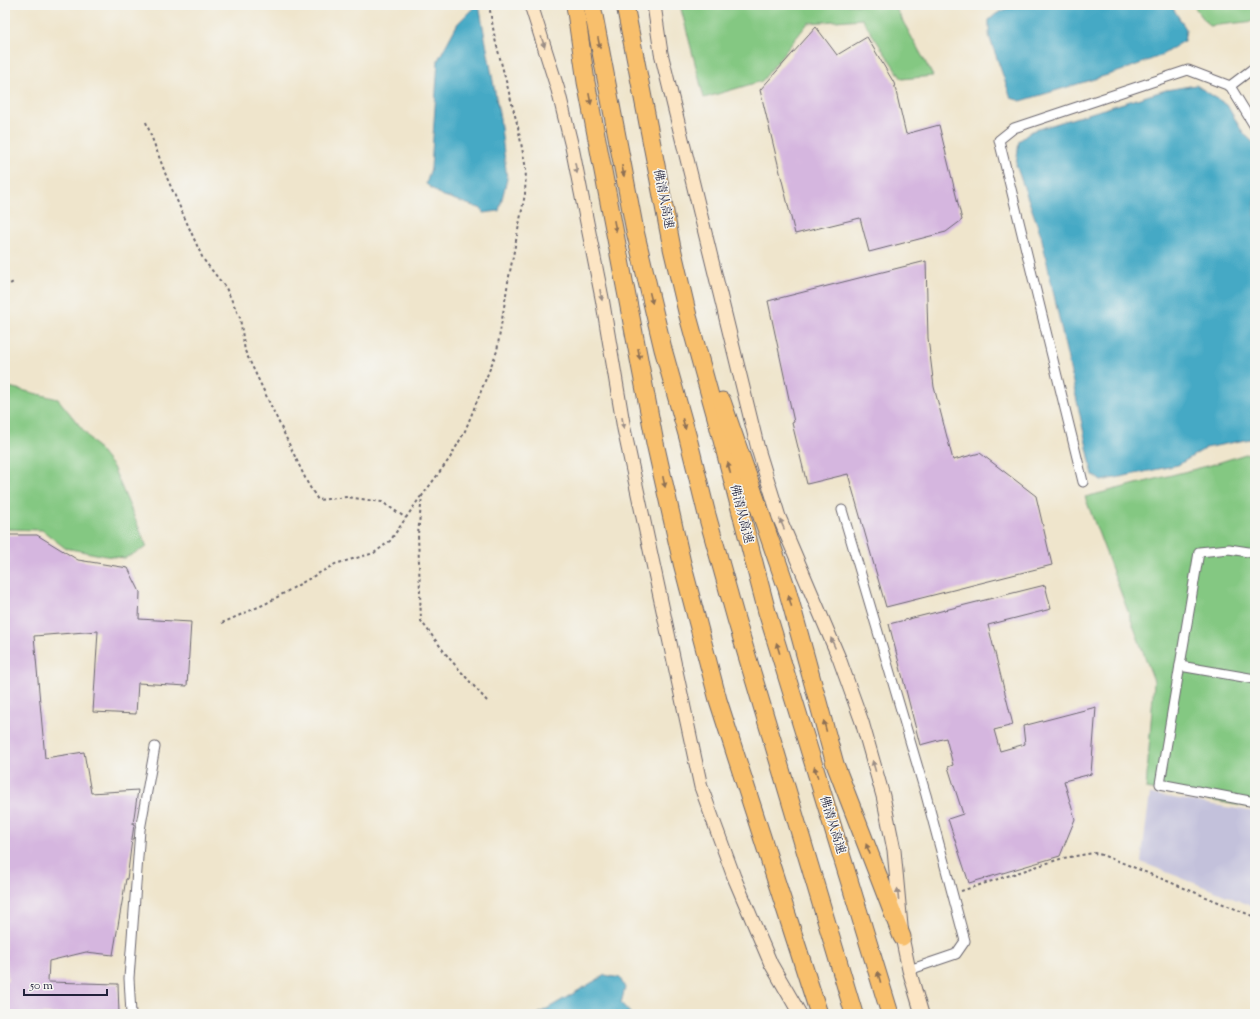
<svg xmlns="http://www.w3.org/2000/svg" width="1260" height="1019" viewBox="0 0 1260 1019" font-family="'Sorts Mill Goudy','Noto Serif SC',serif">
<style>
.industrial{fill:#c3c1db}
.green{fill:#84c882;stroke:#53755e}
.water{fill:#45a9c5;stroke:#346680}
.building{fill:#d5b6df}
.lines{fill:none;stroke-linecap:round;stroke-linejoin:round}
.street-casing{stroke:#6a666e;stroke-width:11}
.secondary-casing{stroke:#6a666e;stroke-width:15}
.highway-casing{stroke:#6a666e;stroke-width:19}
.path{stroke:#6a666e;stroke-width:2;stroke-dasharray:3 3;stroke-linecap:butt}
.street{stroke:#fff;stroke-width:9}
.secondary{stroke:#fce5c4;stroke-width:13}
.highway{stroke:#f8bf6c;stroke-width:17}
.oneway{fill:#9a8d86}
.oneway2{fill:#8d7054}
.labels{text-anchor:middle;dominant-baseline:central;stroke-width:3;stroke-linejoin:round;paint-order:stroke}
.street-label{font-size:12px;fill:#22223b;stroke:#f6f6f2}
</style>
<rect width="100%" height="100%" fill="#f6f6f2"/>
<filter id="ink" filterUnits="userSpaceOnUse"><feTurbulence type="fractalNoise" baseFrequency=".025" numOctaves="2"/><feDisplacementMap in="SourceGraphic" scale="8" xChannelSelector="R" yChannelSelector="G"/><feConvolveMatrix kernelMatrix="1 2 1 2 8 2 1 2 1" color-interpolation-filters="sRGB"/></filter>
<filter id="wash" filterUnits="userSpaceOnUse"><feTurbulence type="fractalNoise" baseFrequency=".012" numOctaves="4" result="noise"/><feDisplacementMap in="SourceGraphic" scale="16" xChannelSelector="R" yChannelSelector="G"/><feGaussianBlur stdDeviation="0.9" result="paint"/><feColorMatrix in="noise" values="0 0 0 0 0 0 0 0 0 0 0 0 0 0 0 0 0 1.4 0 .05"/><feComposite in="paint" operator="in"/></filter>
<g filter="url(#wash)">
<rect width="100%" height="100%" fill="#efe5cc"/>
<path class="industrial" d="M1150 794 1255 812V907L1141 862Z"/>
<g class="green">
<path d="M680 5H894L933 76 902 79 862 19 808 23 762 81 704 98Z"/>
<path d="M1193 5H1255V21L1209 26Z"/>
<path d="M5 386 58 399 113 467 147 547 125 558 106 556 65 548 42 530 5 529Z"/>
<path d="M1255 451V808L1146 789 1154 681 1085 497 1211 465Z"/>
</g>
<g class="water">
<path d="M476 5H479L500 119 507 179 499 211 483 213 482 209 441 195 426 184 431 168 438 60 458 23Z"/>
<path d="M1014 5H1171L1186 29 1184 41 1160 56 1121 71 1021 101 1011 98 989 36V20L996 14Z"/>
<path d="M1196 85 1227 105 1243 133 1255 144V438L1206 448 1178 465 1101 481 1093 475 1041 235 1016 165 1019 141 1032 131 1166 90Z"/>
<path d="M605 975 620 978 625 988 621 1003 631 1014H538Z"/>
</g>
<g id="blocks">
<g class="building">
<path d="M816 27 837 55 867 37 894 83 906 134 939 125 962 220 946 232 869 252 860 218 795 234 760 90Z"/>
<path d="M926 261 928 338 934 387 953 460 980 453 1036 496 1052 565 886 607 848 474 807 484 792 423 794 422 768 301Z"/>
<path d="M5 535H37L78 560 128 568 140 592 139 619 191 622 187 686 138 683 136 714 93 712 98 631 34 636 45 758 84 752 91 793 138 790 133 824H134L127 879H126L113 955 86 952 49 961 48 982 118 984 119 1014H5V981H8L5 943Z"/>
<path d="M1045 585 1051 609 988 625 1013 725 994 730 1000 751 1025 744 1023 726 1096 707 1091 774 1064 781 1075 819 1060 856 969 883 948 819 963 814 948 767 953 765 946 738 920 745 889 624Z"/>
</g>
</g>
</g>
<g filter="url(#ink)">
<use href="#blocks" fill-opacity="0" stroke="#6a666e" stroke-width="1"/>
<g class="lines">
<g class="street-casing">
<g id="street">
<path d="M1230 86 1255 127"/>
<path d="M1083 482 999 140 1014 128 1188 70 1230 86 1255 67"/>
<path d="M842 510 926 795 965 941 956 954 909 970"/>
<path d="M1255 553 1229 549 1199 552 1160 784 1255 802"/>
<path d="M1180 666 1255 679"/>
<path d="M131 1014 129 978 140 830 155 747"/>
</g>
</g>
<g class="secondary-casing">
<g id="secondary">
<path d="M531 5 558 90 572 147 602 298 624 429 701 787 734 877 771 964 800 1014"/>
<path d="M654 5 661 53 758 449 779 517 839 658 862 722 883 796 894 850 902 937 909 970 922 1014"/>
</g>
</g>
<g class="highway-casing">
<g id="highway">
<path d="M575 5 586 82 655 443 682 563 718 700 819 1014"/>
<path d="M592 5 635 231 663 349 688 438 707 515 736 619 854 1014"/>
<path d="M625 5 672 248 688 316 717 421 767 612 890 1014"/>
<path d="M722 401 787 589 835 764 902 937"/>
</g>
</g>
<g class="path">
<path d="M146 122 167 178 203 259 226 288 240 318 245 351 308 484 318 500 347 497 382 502 406 518"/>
<path d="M5 287 15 281"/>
<path d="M222 623 265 604 335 564 374 553 390 541 421 496"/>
<path d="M487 701 449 658 421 621 418 534 422 496 450 458 465 431 497 351 508 282 525 194 526 169 518 127 495 39 489 5"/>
<path d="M961 891 1063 858 1094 853 1102 855 1128 865 1255 917"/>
</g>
<use href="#street" class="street"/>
<use href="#secondary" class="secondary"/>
<use href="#highway" class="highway"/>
</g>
<defs><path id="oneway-solid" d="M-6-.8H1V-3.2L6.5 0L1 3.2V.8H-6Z"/></defs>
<g class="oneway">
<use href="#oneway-solid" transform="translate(543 42) rotate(72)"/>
<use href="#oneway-solid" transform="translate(576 168) rotate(79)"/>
<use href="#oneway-solid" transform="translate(601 295) rotate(79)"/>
<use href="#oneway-solid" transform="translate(623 423) rotate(80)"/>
<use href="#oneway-solid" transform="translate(782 524) rotate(-113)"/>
<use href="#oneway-solid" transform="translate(833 643) rotate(-113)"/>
<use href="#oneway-solid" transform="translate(874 766) rotate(-106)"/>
<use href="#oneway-solid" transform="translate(898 894) rotate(-95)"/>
</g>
<g class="oneway2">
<use href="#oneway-solid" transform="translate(599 43) rotate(79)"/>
<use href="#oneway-solid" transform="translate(590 99) rotate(79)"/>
<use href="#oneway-solid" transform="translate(623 171) rotate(79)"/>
<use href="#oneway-solid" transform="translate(615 226) rotate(79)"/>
<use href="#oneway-solid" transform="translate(651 298) rotate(76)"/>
<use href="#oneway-solid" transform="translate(639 354) rotate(80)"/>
<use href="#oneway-solid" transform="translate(684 424) rotate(74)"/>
<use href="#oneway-solid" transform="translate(729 468) rotate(-104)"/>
<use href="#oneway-solid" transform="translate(664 482) rotate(78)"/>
<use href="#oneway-solid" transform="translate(790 601) rotate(-105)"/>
<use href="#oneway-solid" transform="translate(778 648) rotate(-107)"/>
<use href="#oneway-solid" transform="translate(825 726) rotate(-105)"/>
<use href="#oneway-solid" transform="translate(816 772) rotate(-107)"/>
<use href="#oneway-solid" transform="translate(868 849) rotate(-111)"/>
<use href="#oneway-solid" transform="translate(879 977) rotate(-106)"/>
</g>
</g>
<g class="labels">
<g class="street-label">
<text transform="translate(663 199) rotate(79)">佛清从高速</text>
<text transform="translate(741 514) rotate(76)">佛清从高速</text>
<text transform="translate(832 825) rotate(73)">佛清从高速</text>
</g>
</g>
<rect width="1260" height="1019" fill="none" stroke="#f6f6f2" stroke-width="20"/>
<path d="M24 989v6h83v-6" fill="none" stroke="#22223b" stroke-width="2"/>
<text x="30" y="989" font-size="12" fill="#22223b" stroke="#f6f6f2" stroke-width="3" paint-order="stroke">50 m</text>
</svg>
